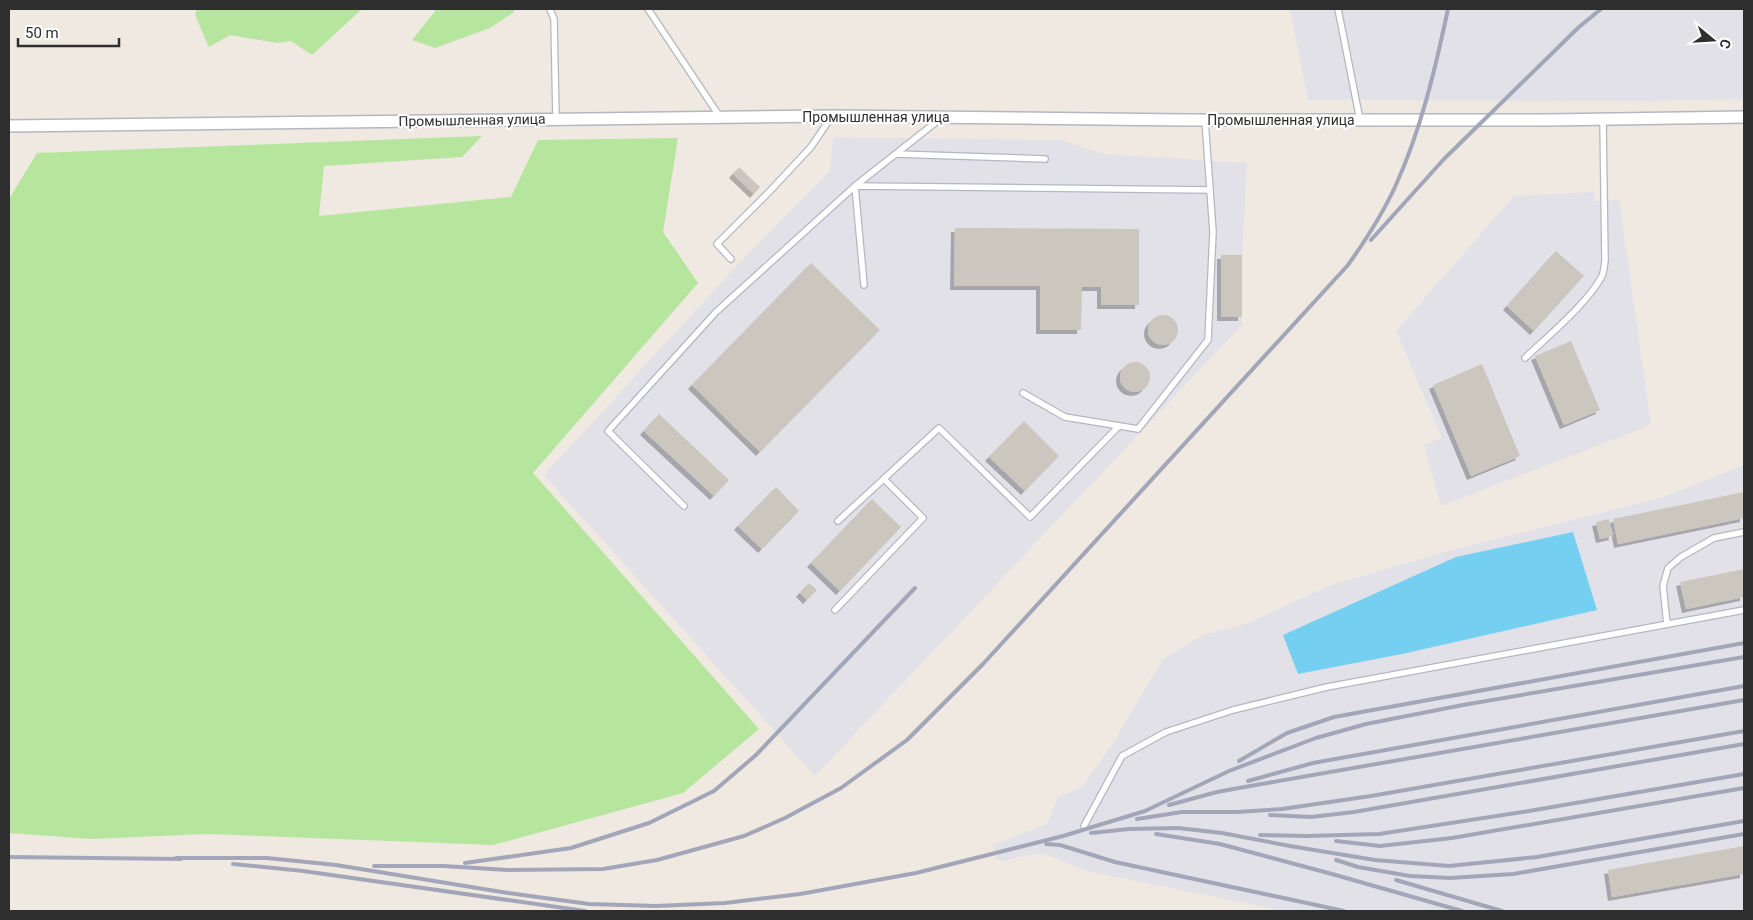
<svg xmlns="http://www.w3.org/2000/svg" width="1753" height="920" viewBox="0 0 1753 920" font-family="Roboto,sans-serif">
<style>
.industrial{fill:#e3e1e8}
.green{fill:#b6e59e}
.water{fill:#75cff0}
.building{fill:#cbc7bf;filter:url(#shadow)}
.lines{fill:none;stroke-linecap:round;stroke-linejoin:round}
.lane-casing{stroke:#b4b7c1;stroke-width:8}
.street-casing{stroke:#b4b7c1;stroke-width:14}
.lane{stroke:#fff;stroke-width:5.5}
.street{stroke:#fff;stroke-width:11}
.rail{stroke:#a3a6b8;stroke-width:4}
.labels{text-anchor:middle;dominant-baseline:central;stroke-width:4.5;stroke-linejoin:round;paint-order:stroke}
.street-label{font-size:14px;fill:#2e2e2e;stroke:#fff}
</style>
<defs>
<filter id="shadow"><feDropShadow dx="-4" dy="4" stdDeviation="0" flood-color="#0004"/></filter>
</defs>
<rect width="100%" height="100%" fill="#efe9e1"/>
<g class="industrial">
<path d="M1290 9H1744V99L1639 101 1308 100Z"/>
<path d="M833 137 1061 140 1103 154 1247 163 1242 255V325L815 776 544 475 731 272 830 171Z"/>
<path d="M1594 192V201L1619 200 1651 425 1441 506 1424 445 1442 438 1396 331 1514 196Z"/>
<path d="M1744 465V911H1284L1087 871 1047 855 1032 854 1004 861 996 859 993 845 1047 824 1058 797 1083 786 1113 743 1163 659 1203 635 1246 624 1334 584 1456 549 1661 498Z"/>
</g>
<g class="green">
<path d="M197 9H362L312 55 291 41 277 43 230 35 209 47 195 15Z"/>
<path d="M437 9H514V12L490 28 435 48 412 40Z"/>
<path d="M482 136 462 157 324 166 319 216 511 197 538 140 678 138 663 232 698 283 533 473 759 729 683 793 493 845 208 834 91 839 9 833V199L37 153Z"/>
</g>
<path class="water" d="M1573 532 1597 610 1402 654 1298 674 1283 635 1456 557Z"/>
<g class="building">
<path d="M739 167 760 187 754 194 733 174Z"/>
<path d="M955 228 1139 229V305H1101V287H1082L1081 330H1040V286H954Z"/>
<path d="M1556 251 1584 276 1534 331 1507 306Z"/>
<rect x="1221" y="255" width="21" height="62"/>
<path d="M811 263 880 330 760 452 692 385Z"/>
<circle cx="1163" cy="330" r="15"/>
<path d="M1571 341 1600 410 1564 425 1535 356Z"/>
<circle cx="1135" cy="377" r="15"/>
<path d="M1482 364 1520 456 1471 476 1433 385Z"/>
<path d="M659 414 729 480 714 496 644 431Z"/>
<path d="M1024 421 1059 456 1025 491 989 457Z"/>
<path d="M776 487 799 511 762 549 738 526Z"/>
<path d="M1744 492V518L1618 544 1613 519Z"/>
<path d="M872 499 901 527 840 591 811 563Z"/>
<path d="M1609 519 1613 536 1600 539 1596 522Z"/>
<path d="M1744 569V597L1686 609 1680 582Z"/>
<path d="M809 583 817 590 807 600 800 593Z"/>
<path d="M1744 846V874L1612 897 1608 870Z"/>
</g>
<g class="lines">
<g class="lane-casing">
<g id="lane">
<path d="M550 9 554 19 556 119"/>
<path d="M648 9 720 117"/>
<path d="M1338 9 1360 120"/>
<path d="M896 154 1045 159"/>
<path d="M731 259 717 244 769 192 811 147 832 116"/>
<path d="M864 285 855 186 1210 190"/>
<path d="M1525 358C1547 337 1588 303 1602 276 1604 272 1604 266 1605 261L1603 119"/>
<path d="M1023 393 1065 417 1138 429 1208 340 1213 232 1205 120"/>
<path d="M684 506 608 431 716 312 855 186 940 119"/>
<path d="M838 521 939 428 1030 517 1119 426"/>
<path d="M835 610 923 518 884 479"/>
<path d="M1667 624 1663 586 1668 568 1681 557 1714 538 1744 532"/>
<path d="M1084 826 1122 756 1166 732 1233 710 1327 687 1744 610"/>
</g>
</g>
<g class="street-casing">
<path id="street" d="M9 126 832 116 1185 120H1548L1744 117"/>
</g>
<use href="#lane" class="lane"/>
<use href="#street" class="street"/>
<g class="rail">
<path d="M1371 240 1444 159 1579 27 1601 9"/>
<path d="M1239 761 1287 733 1334 717 1744 643"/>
<path d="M1248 781 1313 763 1744 686"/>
<path d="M1169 805 1217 792 1250 786 1744 700"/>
<path d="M1270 815 1311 817 1354 812 1744 744"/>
<path d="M1137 819 1182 812H1237L1282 809 1371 796 1744 731"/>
<path d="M1091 833 1129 829 1178 828 1222 833 1290 846 1375 860 1449 866 1537 857 1744 821"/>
<path d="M1156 834 1220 844 1332 874 1462 911"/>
<path d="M1260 835 1307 836 1379 834 1529 811 1744 774"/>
<path d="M1336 841 1380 846 1452 838 1744 788"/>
<path d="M1046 844 1060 845 1115 862 1344 911"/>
<path d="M9 857 181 859"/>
<path d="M176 858H267L336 865 508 893 589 904 656 906 725 903 800 894 916 873 1063 836 1145 811 1229 771 1316 738 1366 724 1463 705 1744 657"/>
<path d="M1336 860 1358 867 1410 876 1450 878 1513 874 1744 834"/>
<path d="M465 863 571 848 649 823 714 791 756 755 915 588"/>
<path d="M233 864 303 871 585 911"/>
<path d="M374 866H443L508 870 603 869 657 860 744 836 785 818 841 788 907 740 983 664 1348 265C1365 241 1382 215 1395 187 1421 130 1435 70 1448 9"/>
<path d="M1396 880 1502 911"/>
</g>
</g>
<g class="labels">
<g class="street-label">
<text x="876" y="117">Промышленная улица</text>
<text transform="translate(472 120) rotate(-1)">Промышленная улица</text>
<text x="1281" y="120">Промышленная улица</text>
</g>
</g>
<rect width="1753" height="920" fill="none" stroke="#2e2e2e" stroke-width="20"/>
<g transform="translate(1713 40) rotate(108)" stroke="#ffffff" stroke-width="4" paint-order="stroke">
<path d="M0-4L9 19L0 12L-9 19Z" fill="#2e2e2e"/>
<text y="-8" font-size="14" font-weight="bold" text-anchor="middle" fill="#2e2e2e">С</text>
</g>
<path d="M18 38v8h101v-8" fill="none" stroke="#2e2e2e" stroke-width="2.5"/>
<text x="25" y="38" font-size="15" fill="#2e2e2e" stroke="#ffffff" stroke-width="4" paint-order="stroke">50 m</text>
</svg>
